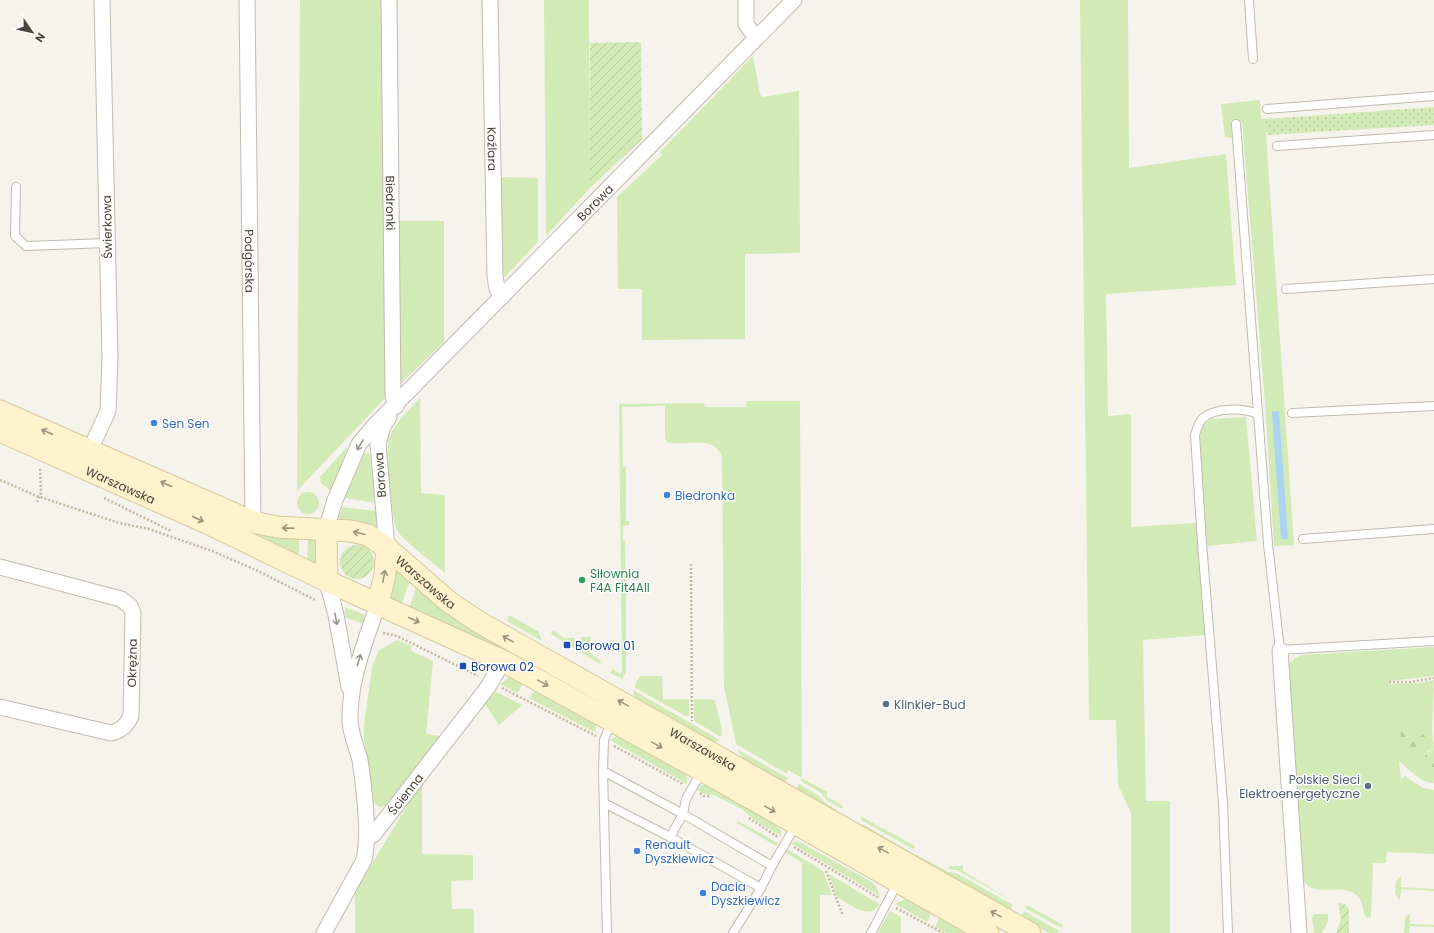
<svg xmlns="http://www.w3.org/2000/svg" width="1434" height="933" viewBox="0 0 1434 933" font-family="Poppins,sans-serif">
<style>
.grass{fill:#d2eab5}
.forest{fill:url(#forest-firs)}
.park{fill:url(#park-dots)}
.garden{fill:url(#garden-furrows)}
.water{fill:#a9d4f2}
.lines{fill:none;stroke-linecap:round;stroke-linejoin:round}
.lane-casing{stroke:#c2bbae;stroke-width:10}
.street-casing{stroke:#c2bbae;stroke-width:17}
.secondary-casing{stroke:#d6c79b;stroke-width:23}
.path{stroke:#c4b79f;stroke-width:2.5;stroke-dasharray:2 2;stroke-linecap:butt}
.lane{stroke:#fff;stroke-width:8}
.street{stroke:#fff;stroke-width:15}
.secondary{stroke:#fff3cd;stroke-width:21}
.oneway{stroke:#9c937c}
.oneway2{stroke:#9c9892}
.shop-dot{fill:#3f7fe0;stroke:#fff;stroke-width:1.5}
.leisure-dot{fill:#2e9e5b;stroke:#fff;stroke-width:1.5}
.transit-dot{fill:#1a4fb4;stroke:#fff;stroke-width:1.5}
.service-dot{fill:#5c6f8a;stroke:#fff;stroke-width:1.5}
.labels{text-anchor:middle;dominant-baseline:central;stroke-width:3;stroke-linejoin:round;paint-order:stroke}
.street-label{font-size:12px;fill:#4b4439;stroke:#fff}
.shop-label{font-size:12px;fill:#366cbe;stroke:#fff;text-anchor:start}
.leisure-label{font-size:12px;fill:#27864d;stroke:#fff;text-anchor:start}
.transit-label{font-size:12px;fill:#164399;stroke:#fff;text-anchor:start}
.service-label{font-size:12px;fill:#4e5e75;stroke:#fff;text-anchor:start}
</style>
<defs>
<pattern id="forest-firs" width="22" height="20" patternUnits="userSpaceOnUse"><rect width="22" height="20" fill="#d2eab5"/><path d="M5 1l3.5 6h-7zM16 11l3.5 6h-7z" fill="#b6ca9c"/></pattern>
<pattern id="park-dots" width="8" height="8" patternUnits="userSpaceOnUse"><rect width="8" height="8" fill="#d2eab5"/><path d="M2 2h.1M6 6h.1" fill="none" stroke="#b6ca9c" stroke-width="1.8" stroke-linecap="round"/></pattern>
<pattern id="garden-furrows" width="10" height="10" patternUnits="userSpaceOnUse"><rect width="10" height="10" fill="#d2eab5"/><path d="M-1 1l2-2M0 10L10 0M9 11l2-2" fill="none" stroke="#b6ca9c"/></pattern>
</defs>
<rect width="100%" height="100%" fill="#f6f3ec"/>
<g class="grass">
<path d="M300 0H383L386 397 297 491Z"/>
<path d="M544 0H589L590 188 546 236Z"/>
<path d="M1080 0H1128L1129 168 1226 154 1236 285 1106 294 1108 416 1131 414V527L1196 523 1205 635 1143 640 1146 801H1170V933H1131V813L1118 785 1116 720H1089Z"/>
<path d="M753 56 760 94 762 97 799 91 800 253 745 254V339L642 340V289H618L617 197 662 155 660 152Z"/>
<path d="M1260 100 1261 119H1265L1294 545 1274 546 1265 403 1242 122 1231 121 1232 138 1225 137 1221 104Z"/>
<path d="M495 177 538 178V242L500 282Z"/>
<path d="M399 221H444V342L400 384Z"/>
<path d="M420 398 421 493 445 495V573C433 562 405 543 397 530 391 518 384 448 390 436 396 421 410 409 420 398Z"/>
<path d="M747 401H800L802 778 827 792V797L843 806 842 809 827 800 821 793 801 781 802 778 788 770 787 774 736 744 724 686 722 458C716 433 684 447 667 442L665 439V406L622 407 623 467H626V521H629V525L623 526V541H625L626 584 624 586V593H626V672L622 679 610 673 613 669 620 674 622 672 619 404 704 403 705 407H746Z"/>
<path d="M1246 417 1257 541 1207 546 1199 439 1204 425 1211 419Z"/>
<path d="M28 430 299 537V558Z"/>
<path d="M346 448H348L331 491 321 483 320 477Z"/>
<path d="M368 453 370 455 375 503 345 498 364 454Z"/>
<circle cx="308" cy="503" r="11"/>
<path d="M342 507 376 511V527L341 521 339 517Z"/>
<path d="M308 537 316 538V565L307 562Z"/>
<path d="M398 569 410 580 401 606 390 599 395 571Z"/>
<path d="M417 585 1014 933H1006L560 682 409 609Z"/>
<path d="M345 607 365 615 363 624 345 617Z"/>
<path d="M509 615 538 631 542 641 507 621Z"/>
<path d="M553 630 564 638H575L576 643H581V637H591L590 653 601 661 600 664 551 634Z"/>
<path d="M397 640 412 646 411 651 433 661 426 734 440 736 441 738 391 805 379 807 372 801 364 740V725L372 667 379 650Z"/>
<path d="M1434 647V676L1388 681 1389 684 1419 683 1434 680 1432 731 1434 748 1428 751 1424 760 1429 771H1434V783C1420 783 1409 769 1399 761L1401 779 1405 776 1423 788 1434 790V854L1387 852 1386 863H1373L1371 917 1367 918C1360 911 1366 902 1355 894 1339 882 1311 900 1303 878L1288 665 1295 658 1303 655Z"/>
<path d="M640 676H662L663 699H689V715L687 717 634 687Z"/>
<path d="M510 677 521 680 522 684 518 693 500 684Z"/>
<path d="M535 690 594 720 596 729 594 732 529 698Z"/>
<path d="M633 690 720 740 714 743 635 699Z"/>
<path d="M496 692 522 705 499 725 485 704Z"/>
<path d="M694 699H711L715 701 722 730 721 737 696 722 694 719Z"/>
<path d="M619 735 687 773V784L610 740Z"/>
<path d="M737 749 788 778 784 784 744 760Z"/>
<path d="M422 781V854L473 855V880L451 881 452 909H474V933H355V892Z"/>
<path d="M706 784 760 813 781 830V836L752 818 743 810 714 795 704 794 698 790 701 785Z"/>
<path d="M799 784 819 796 825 803 837 810 834 811 796 790Z"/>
<path d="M862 817 915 846 913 849 861 820Z"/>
<path d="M738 821 778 843 776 846 737 823Z"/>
<path d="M862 824 911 852 910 855 863 827Z"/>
<path d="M798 841 870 881 876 886 880 896 791 843Z"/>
<path d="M787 849 823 871 832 895H820V933H802V863L785 852Z"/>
<path d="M917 855 948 872 956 873 1013 905 1009 911 915 858Z"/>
<path d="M950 866H963V871L1014 902 957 870 949 869Z"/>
<path d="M829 874 879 904C870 922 848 903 837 897Z"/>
<path d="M1401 876V887L1434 889V891L1401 889 1400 900 1395 894 1396 881Z"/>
<path d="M907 898 932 911 927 922 895 904Z"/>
<path d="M1027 905 1063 925 1061 928 1025 908Z"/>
<path d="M890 911 901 917V933H878Z"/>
<path d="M1024 911 1059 931 1058 933H1049L1020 917Z"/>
<path d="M1410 913V924L1434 925V927L1410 926 1409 933H1404L1405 918Z"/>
<path d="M1314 914H1328V922L1322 933H1314L1312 918Z"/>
<path d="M940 916 972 933H947L935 927Z"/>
</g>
<g class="forest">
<path d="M1400 725C1413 728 1421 728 1427 740L1415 760H1410L1401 739Z"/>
<path d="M1434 748V771H1426C1420 762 1425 753 1434 748Z"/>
</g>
<path class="park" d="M1434 107V125L1267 135 1265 119Z"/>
<g class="garden">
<path d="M641 42 642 139 590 188V43Z"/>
<circle cx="357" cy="562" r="17"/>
<path d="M1338 903 1345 904 1349 909V933H1336L1341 920Z"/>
</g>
<path class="water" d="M1279 411 1288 539H1281L1272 412Z"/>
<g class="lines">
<g class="lane-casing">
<g id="lane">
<path d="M1249 0 1253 59"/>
<path d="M1267 109 1434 96"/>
<path d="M1236 124 1268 544 1280 650 1434 641"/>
<path d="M1277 146 1434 135"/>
<path d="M16 187 15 236 26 246 107 243"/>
<path d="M1286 289 1434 279"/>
<path d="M1292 413 1434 406"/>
<path d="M1303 539 1434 529"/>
<path d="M603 771 604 740 612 721"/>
<path d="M702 771 686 799 683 814 772 866 796 825"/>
<path d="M604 803 670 837 761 888 733 933"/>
<path d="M761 888 772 866"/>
<path d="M607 933 603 771 683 814 670 837"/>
<path d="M871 933 898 882"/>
<path d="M1228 933 1223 803 1202 543 1195 435C1197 429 1198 423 1203 418 1216 407 1243 408 1258 414"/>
</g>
</g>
<g class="street-casing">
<g id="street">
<path id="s1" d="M247 0 253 522"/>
<path id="s2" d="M389 0 393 396 396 406"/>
<path id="s3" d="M490 0 495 276 497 289 502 297"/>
<path d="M746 0V24L756 38"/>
<path d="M90 450 108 411 110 359 102 0"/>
<path id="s4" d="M326 530 335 500 359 444 375 425 794 0"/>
<path d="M387 548 378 444 383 426 389 417"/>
<path d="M0 567 121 599 130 606 133 613 131 716C127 725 121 731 111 733L0 707"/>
<path d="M327 581 336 615 349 687"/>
<path d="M1280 650 1299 933"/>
<path id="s5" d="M367 838 374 834 488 687 503 661"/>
<path d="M324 933 364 860C370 834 364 787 360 760 357 748 351 735 350 722 349 680 365 643 378 604"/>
</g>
</g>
<g class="secondary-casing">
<g id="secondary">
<path id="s6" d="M0 411 253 522 277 527 351 531 368 535 387 548 449 602 479 622 1030 933"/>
<path id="s7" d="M0 431 207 523 327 581 503 661 703 771 988 933"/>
<path d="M326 530 327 581"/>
<path d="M378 604 385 574 387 548"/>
</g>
</g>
<g class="path">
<path d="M0 480 37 496 119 523 149 529 212 551 258 571 317 601"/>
<path d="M104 498 171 531"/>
<path d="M37 502 41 493 40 467"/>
<path d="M691 564 692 721"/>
<path d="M383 633 397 636 478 676"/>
<path d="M1389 682H1410L1434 678"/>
<path d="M502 688 596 736"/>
<path d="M614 746 683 784"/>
<path d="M700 793 704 796H710"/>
<path d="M749 818 778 837"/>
<path d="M794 847 879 898"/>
<path d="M826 871 843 916"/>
<path d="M896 908 943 933"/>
</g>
<use href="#lane" class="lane"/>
<use href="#street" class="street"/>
<use href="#secondary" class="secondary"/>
</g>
<defs><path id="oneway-shaft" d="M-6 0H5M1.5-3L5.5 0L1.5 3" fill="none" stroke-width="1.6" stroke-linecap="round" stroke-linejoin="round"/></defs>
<g class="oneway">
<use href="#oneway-shaft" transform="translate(47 432) rotate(-157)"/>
<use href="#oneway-shaft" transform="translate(166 484) rotate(-156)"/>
<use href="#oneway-shaft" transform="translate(198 519) rotate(24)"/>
<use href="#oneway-shaft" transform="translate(288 528) rotate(-178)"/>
<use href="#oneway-shaft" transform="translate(359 533) rotate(-166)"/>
<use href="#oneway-shaft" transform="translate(384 576) rotate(-79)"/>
<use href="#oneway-shaft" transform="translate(414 620) rotate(24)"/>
<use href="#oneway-shaft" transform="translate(508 639) rotate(-151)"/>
<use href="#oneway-shaft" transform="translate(543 683) rotate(29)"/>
<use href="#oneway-shaft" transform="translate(623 703) rotate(-151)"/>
<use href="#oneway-shaft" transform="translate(657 745) rotate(29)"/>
<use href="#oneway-shaft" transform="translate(770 809) rotate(29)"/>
<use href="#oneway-shaft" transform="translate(883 850) rotate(-151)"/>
<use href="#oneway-shaft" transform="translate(996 914) rotate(-151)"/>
</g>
<g class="oneway2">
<use href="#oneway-shaft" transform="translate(360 445) rotate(122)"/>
<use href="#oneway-shaft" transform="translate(336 619) rotate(79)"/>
<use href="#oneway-shaft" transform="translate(359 660) rotate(-74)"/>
</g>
<g class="shop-dot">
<circle cx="154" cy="423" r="4"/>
<circle cx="667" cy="495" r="4"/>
<circle cx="637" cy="851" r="4"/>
<circle cx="703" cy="893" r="4"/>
</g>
<circle class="leisure-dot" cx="582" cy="580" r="4"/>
<g class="transit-dot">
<rect x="563" y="641" width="8" height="8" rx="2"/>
<rect x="459" y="662" width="8" height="8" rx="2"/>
</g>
<g class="service-dot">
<circle cx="886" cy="704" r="4"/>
<circle cx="1368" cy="786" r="4"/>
</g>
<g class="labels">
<g class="street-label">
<text stroke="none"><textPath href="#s3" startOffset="149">Koźlara</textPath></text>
<text stroke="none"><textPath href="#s4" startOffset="430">Borowa</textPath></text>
<text stroke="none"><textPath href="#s2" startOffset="203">Biedronki</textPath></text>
<text transform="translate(107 227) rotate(-91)">Świerkowa</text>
<text stroke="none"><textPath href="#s1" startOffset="261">Podgórska</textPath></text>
<text transform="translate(380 475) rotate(-94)">Borowa</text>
<text stroke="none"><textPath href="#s7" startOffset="132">Warszawska</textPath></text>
<text stroke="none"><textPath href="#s6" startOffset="467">Warszawska</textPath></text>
<text transform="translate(132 663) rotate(-89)">Okrężna</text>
<text stroke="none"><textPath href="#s6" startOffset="791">Warszawska</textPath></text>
<text stroke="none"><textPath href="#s5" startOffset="59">Ścienna</textPath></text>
</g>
<g class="shop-label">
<text x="162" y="423">Sen Sen</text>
<text x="675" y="495">Biedronka</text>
<text x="645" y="844">Renault<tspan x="645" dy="14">Dyszkiewicz</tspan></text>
<text x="711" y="886">Dacia<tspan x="711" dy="14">Dyszkiewicz</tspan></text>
</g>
<g class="leisure-label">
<text x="590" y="573">Siłownia<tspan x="590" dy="14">F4A Fit4All</tspan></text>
</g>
<g class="transit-label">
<text x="575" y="645">Borowa 01</text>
<text x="471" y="666">Borowa 02</text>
</g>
<g class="service-label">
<text x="894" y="704">Klinkier-Bud</text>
<text x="1360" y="779" text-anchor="end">Polskie Sieci<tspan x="1360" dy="14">Elektroenergetyczne</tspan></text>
</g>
</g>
<g transform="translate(32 32) rotate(124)" stroke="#ffffff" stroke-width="3" paint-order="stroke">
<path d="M0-3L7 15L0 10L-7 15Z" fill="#4b4439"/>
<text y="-6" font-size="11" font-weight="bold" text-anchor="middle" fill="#4b4439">N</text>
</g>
</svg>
